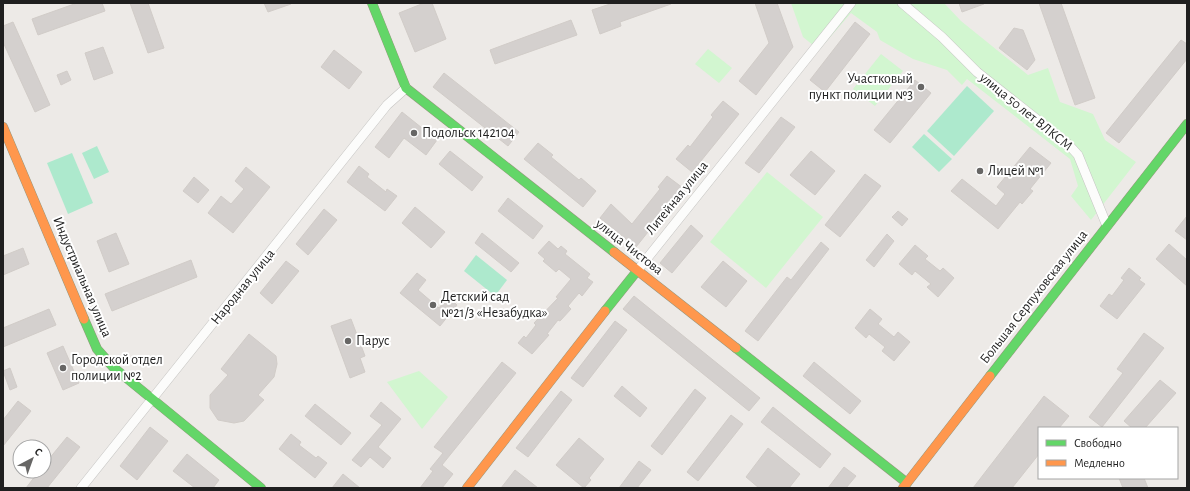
<svg xmlns="http://www.w3.org/2000/svg" width="1190" height="491" viewBox="0 0 1190 491" font-family="'Alegreya Sans',sans-serif">
<style>
.park{fill:#d2f6d0}
.pitch{fill:#ade9cd}
.building{fill:#d4d0ce;stroke:#d1ccc8}
.lines{fill:none;stroke-linecap:round;stroke-linejoin:round}
.street-casing{stroke:#c6c5c3;stroke-width:10}
.fast-casing{stroke:#97977e;stroke-width:10}
.slow-casing{stroke:#97977e;stroke-width:10}
.street{stroke:#fcfcfb;stroke-width:9}
.fast{stroke:#63d668;stroke-width:9}
.slow{stroke:#ff974d;stroke-width:9}
.poi-dot{fill:#676665;stroke:#fff;stroke-width:1.5}
.labels{text-anchor:middle;dominant-baseline:central;stroke-width:4;stroke-linejoin:round;paint-order:stroke}
.poi-label{font-size:14px;fill:#1f1f1f;stroke:#fff;text-anchor:start}
.street-label{font-size:14px;fill:#1f1f1f;stroke:#fff}
</style>
<rect width="100%" height="100%" fill="#edeae7"/>
<g class="park">
<path d="M791 3H944L961 21 1028 75 1048 68 1060 102 1093 114 1105 140 1136 162 1091 220 1071 196 1078 186 1070 159 967 79 962 85 947 70 913 59 880 40 877 32 851 13 819 50 803 37Z"/>
<path d="M708 49 732 68 719 83 695 64Z"/>
<path d="M881 54 903 71 875 106 853 89Z"/>
<path d="M767 172 823 217 766 288 710 242Z"/>
<path d="M419 371 448 397 422 429 387 382Z"/>
</g>
<g class="pitch">
<path d="M967 86 994 111 954 156 927 131Z"/>
<path d="M924 134 952 159 939 172 912 147Z"/>
<path d="M97 146 109 172 94 179 82 153Z"/>
<path d="M72 153 93 203 68 214 47 163Z"/>
<path d="M476 255 507 280 495 296 464 271Z"/>
</g>
<g class="building">
<path d="M77 3H102L105 11 38 35 32 19Z"/>
<path d="M130 3H148L164 48 148 53Z"/>
<path d="M264 3H291V4L268 12Z"/>
<path d="M424 3H432L446 39 415 52 399 13Z"/>
<path d="M613 3H671V4L620 22 621 26 600 34 592 10Z"/>
<path d="M755 3H777L793 47 756 95 739 81 769 43Z"/>
<path d="M959 3H984V4L962 12Z"/>
<path d="M1039 3H1061L1095 98 1075 105Z"/>
<path d="M571 20 577 35 495 64 490 50Z"/>
<path d="M13 22 50 105 35 112 3 42V26Z"/>
<path d="M855 22 870 34 825 92 810 80Z"/>
<path d="M1014 28 1023 30 1035 60 1027 70 999 48Z"/>
<path d="M1181 40 1187 44V59L1119 143 1106 133Z"/>
<path d="M103 47 113 73 94 80 85 53Z"/>
<path d="M334 50 362 72 349 89 321 67Z"/>
<path d="M67 71 71 80 61 85 57 75Z"/>
<path d="M444 73 519 132 508 146 433 87Z"/>
<path d="M915 80 931 93 890 143 874 130Z"/>
<path d="M723 101 739 114 692 172 676 159 688 145 690 147 713 117 711 115Z"/>
<path d="M402 112 437 140 426 155 404 138 389 158 375 147Z"/>
<path d="M781 117 795 127 759 173 745 163Z"/>
<path d="M538 143 553 155 551 157 579 180 581 178 596 191 583 207 524 159Z"/>
<path d="M1030 147 1051 163 1030 189 1033 191 1022 204 1020 202 998 229 951 191 962 179 996 206 1005 194 997 187Z"/>
<path d="M450 151 483 177 472 191 439 164Z"/>
<path d="M811 151 835 171 815 195 790 175Z"/>
<path d="M359 166 369 174 367 177 386 192 387 189 397 196 385 211 347 182Z"/>
<path d="M246 167 270 187 233 233 208 213 221 196 231 204 244 189 235 181Z"/>
<path d="M865 174 881 186 840 237 825 225Z"/>
<path d="M667 176 683 188 636 247 600 218 611 204 632 224 660 189 658 187Z"/>
<path d="M194 177 209 190 198 203 183 191Z"/>
<path d="M508 198 543 226 533 239 498 211Z"/>
<path d="M415 207 445 232 431 248 402 223Z"/>
<path d="M324 209 337 220 308 255 296 244Z"/>
<path d="M898 211 908 219 902 226 892 217Z"/>
<path d="M1187 216V240L1175 231Z"/>
<path d="M691 225 703 236 672 273 660 263Z"/>
<path d="M116 233 129 264 109 272 97 241Z"/>
<path d="M482 233 519 263 511 272 475 243Z"/>
<path d="M887 234 894 241 874 267 866 260Z"/>
<path d="M549 241 558 249 561 246 567 251 565 254 590 274 587 278 593 282 582 296 579 293 568 306 571 309 560 321 558 320 547 334 549 335 532 354 518 343 524 336 526 338 536 325 534 323 558 298 556 297 571 279 559 269 556 272 543 261 545 259 538 253Z"/>
<path d="M821 242 829 249 758 341 745 331 787 277 791 280Z"/>
<path d="M1169 244 1187 260V286L1156 259Z"/>
<path d="M915 245 928 256 925 259 940 271 943 268 954 278 938 297 927 287 931 284 915 271 912 275 899 264Z"/>
<path d="M23 248 29 264 3 275V256Z"/>
<path d="M191 260 197 277 112 311 105 294Z"/>
<path d="M286 261 299 271 272 304 260 293Z"/>
<path d="M723 261 747 281 726 307 701 287Z"/>
<path d="M1129 268 1141 278 1139 280 1145 284 1117 319 1100 306 1109 294 1112 296 1124 280 1121 278Z"/>
<path d="M417 273 426 280 418 290 439 308 448 297 457 305 440 326 400 293Z"/>
<path d="M634 296 760 398 749 411 623 309Z"/>
<path d="M49 309 56 325 3 347V328Z"/>
<path d="M870 309 882 319 878 324 894 337 898 332 910 342 894 361 882 351 885 347 869 334 866 338 855 328Z"/>
<path d="M351 319 365 356 360 358 365 372 350 378 331 326Z"/>
<path d="M615 321 627 330 583 387 571 378Z"/>
<path d="M1144 333 1164 348 1102 427 1089 417 1123 373 1117 369Z"/>
<path d="M249 334 276 356 277 364 274 377 258 395 264 400 244 421 234 423 218 420 210 408V395L228 375 221 369Z"/>
<path d="M63 346 79 383 63 390 47 353Z"/>
<path d="M502 362 516 373 442 465 453 474 442 488H420L433 471 430 469 443 453 434 447Z"/>
<path d="M814 362 861 401 850 414 803 376Z"/>
<path d="M10 368 17 387 10 390 3 371Z"/>
<path d="M1160 380 1176 393 1145 428H1132L1124 421Z"/>
<path d="M622 386 647 408 640 417 614 396Z"/>
<path d="M695 389 706 398 662 455 651 446Z"/>
<path d="M561 391 572 400 528 457 516 448Z"/>
<path d="M1044 396 1069 416 1059 428H1039V454L1012 488H973Z"/>
<path d="M18 401 31 411 3 446V420Z"/>
<path d="M381 402 401 419 378 447 391 458 383 468 370 457 361 467 352 460 382 425 370 416Z"/>
<path d="M315 404 351 433 341 445 305 416Z"/>
<path d="M773 407 831 454 820 468 761 422Z"/>
<path d="M731 415 743 424 698 481 687 472Z"/>
<path d="M150 427 168 441 137 480 120 466Z"/>
<path d="M291 434 301 442 299 445 316 458 318 456 327 463 315 478 279 449Z"/>
<path d="M67 437 80 447 47 488H26L39 471H44V465Z"/>
<path d="M579 438 604 459 589 478 591 480 584 488 556 465Z"/>
<path d="M768 448 800 474 789 488H759L746 477Z"/>
<path d="M187 454 219 480 213 488H195L173 471Z"/>
<path d="M639 461 651 470 637 488H619Z"/>
<path d="M844 467 856 476 846 488H828Z"/>
<path d="M515 470 538 488H501Z"/>
<path d="M343 474 360 488H332Z"/>
<path d="M1119 478H1144L1148 488H1123Z"/>
</g>
<g class="lines">
<g class="street-casing">
<g id="street">
<path d="M902 3 942 37 977 72 1068 144 1078 155 1107 226"/>
<path d="M637 271 851 3"/>
<path d="M81 488 387 105 406 88"/>
</g>
</g>
<g class="fast-casing">
<g id="fast">
<path d="M372 3 406 88 614 252"/>
<path d="M605 311 637 271"/>
<path d="M84 319 97 349 113 367 261 488"/>
<path d="M736 348 907 483"/>
<path d="M990 376 1187 124"/>
</g>
</g>
<g class="slow-casing">
<g id="slow">
<path d="M3 127 84 319"/>
<path d="M614 252 736 348"/>
<path d="M467 488 605 311"/>
<path d="M903 488 990 376"/>
</g>
</g>
<use href="#street" class="street"/>
<use href="#fast" class="fast"/>
<use href="#slow" class="slow"/>
</g>
<g class="poi-dot">
<circle cx="921" cy="87" r="4"/>
<circle cx="414" cy="133" r="4"/>
<circle cx="980" cy="171" r="4"/>
<circle cx="433" cy="305" r="4"/>
<circle cx="348" cy="341" r="4"/>
<circle cx="63" cy="368" r="4"/>
</g>
<g class="labels">
<g class="poi-label">
<text x="913" y="79" text-anchor="end">Участковый<tspan x="913" dy="16">пункт полиции №3</tspan></text>
<text x="422" y="133">Подольск 142104</text>
<text x="988" y="171">Лицей №1</text>
<text x="441" y="297">Детский сад<tspan x="441" dy="16">№21/3 «Незабудка»</tspan></text>
<text x="356" y="341">Парус</text>
<text x="71" y="360">Городской отдел<tspan x="71" dy="16">полиции №2</tspan></text>
</g>
<g class="street-label">
<text transform="translate(1026 112) rotate(39)">улица 50 лет ВЛКСМ</text>
<text transform="translate(677 198) rotate(-51)">Литейная улица</text>
<text transform="translate(629 247) rotate(38)">улица Чистова</text>
<text transform="translate(82 277) rotate(67)">Индустриальная улица</text>
<text transform="translate(243 287) rotate(-51)">Народная улица</text>
<text transform="translate(1034 297) rotate(-52)">Большая Серпуховская улица</text>
</g>
</g>
<rect width="1190" height="491" fill="none" stroke="#1f1f1f" stroke-width="8"/>
<rect x="1038" y="427" width="140" height="52" fill="#ffffff" stroke="#a5a5a5"/>
<rect x="1046" y="440" width="20" height="6" fill="#63d668" stroke="#a5a5a5"/>
<text x="1074" y="447" font-size="12" fill="#1f1f1f">Свободно</text>
<rect x="1046" y="460" width="20" height="6" fill="#ff974d" stroke="#a5a5a5"/>
<text x="1074" y="467" font-size="12" fill="#1f1f1f">Медленно</text>
<g transform="translate(32 459) rotate(41)"><circle r="19" fill="#ffffff" stroke="#a5a5a5"/>
<path d="M0-3L7 15L0 10L-7 15Z" fill="#676665"/>
<text y="-6" font-size="11" font-weight="bold" text-anchor="middle" fill="#1f1f1f">С</text>
</g>
</svg>
